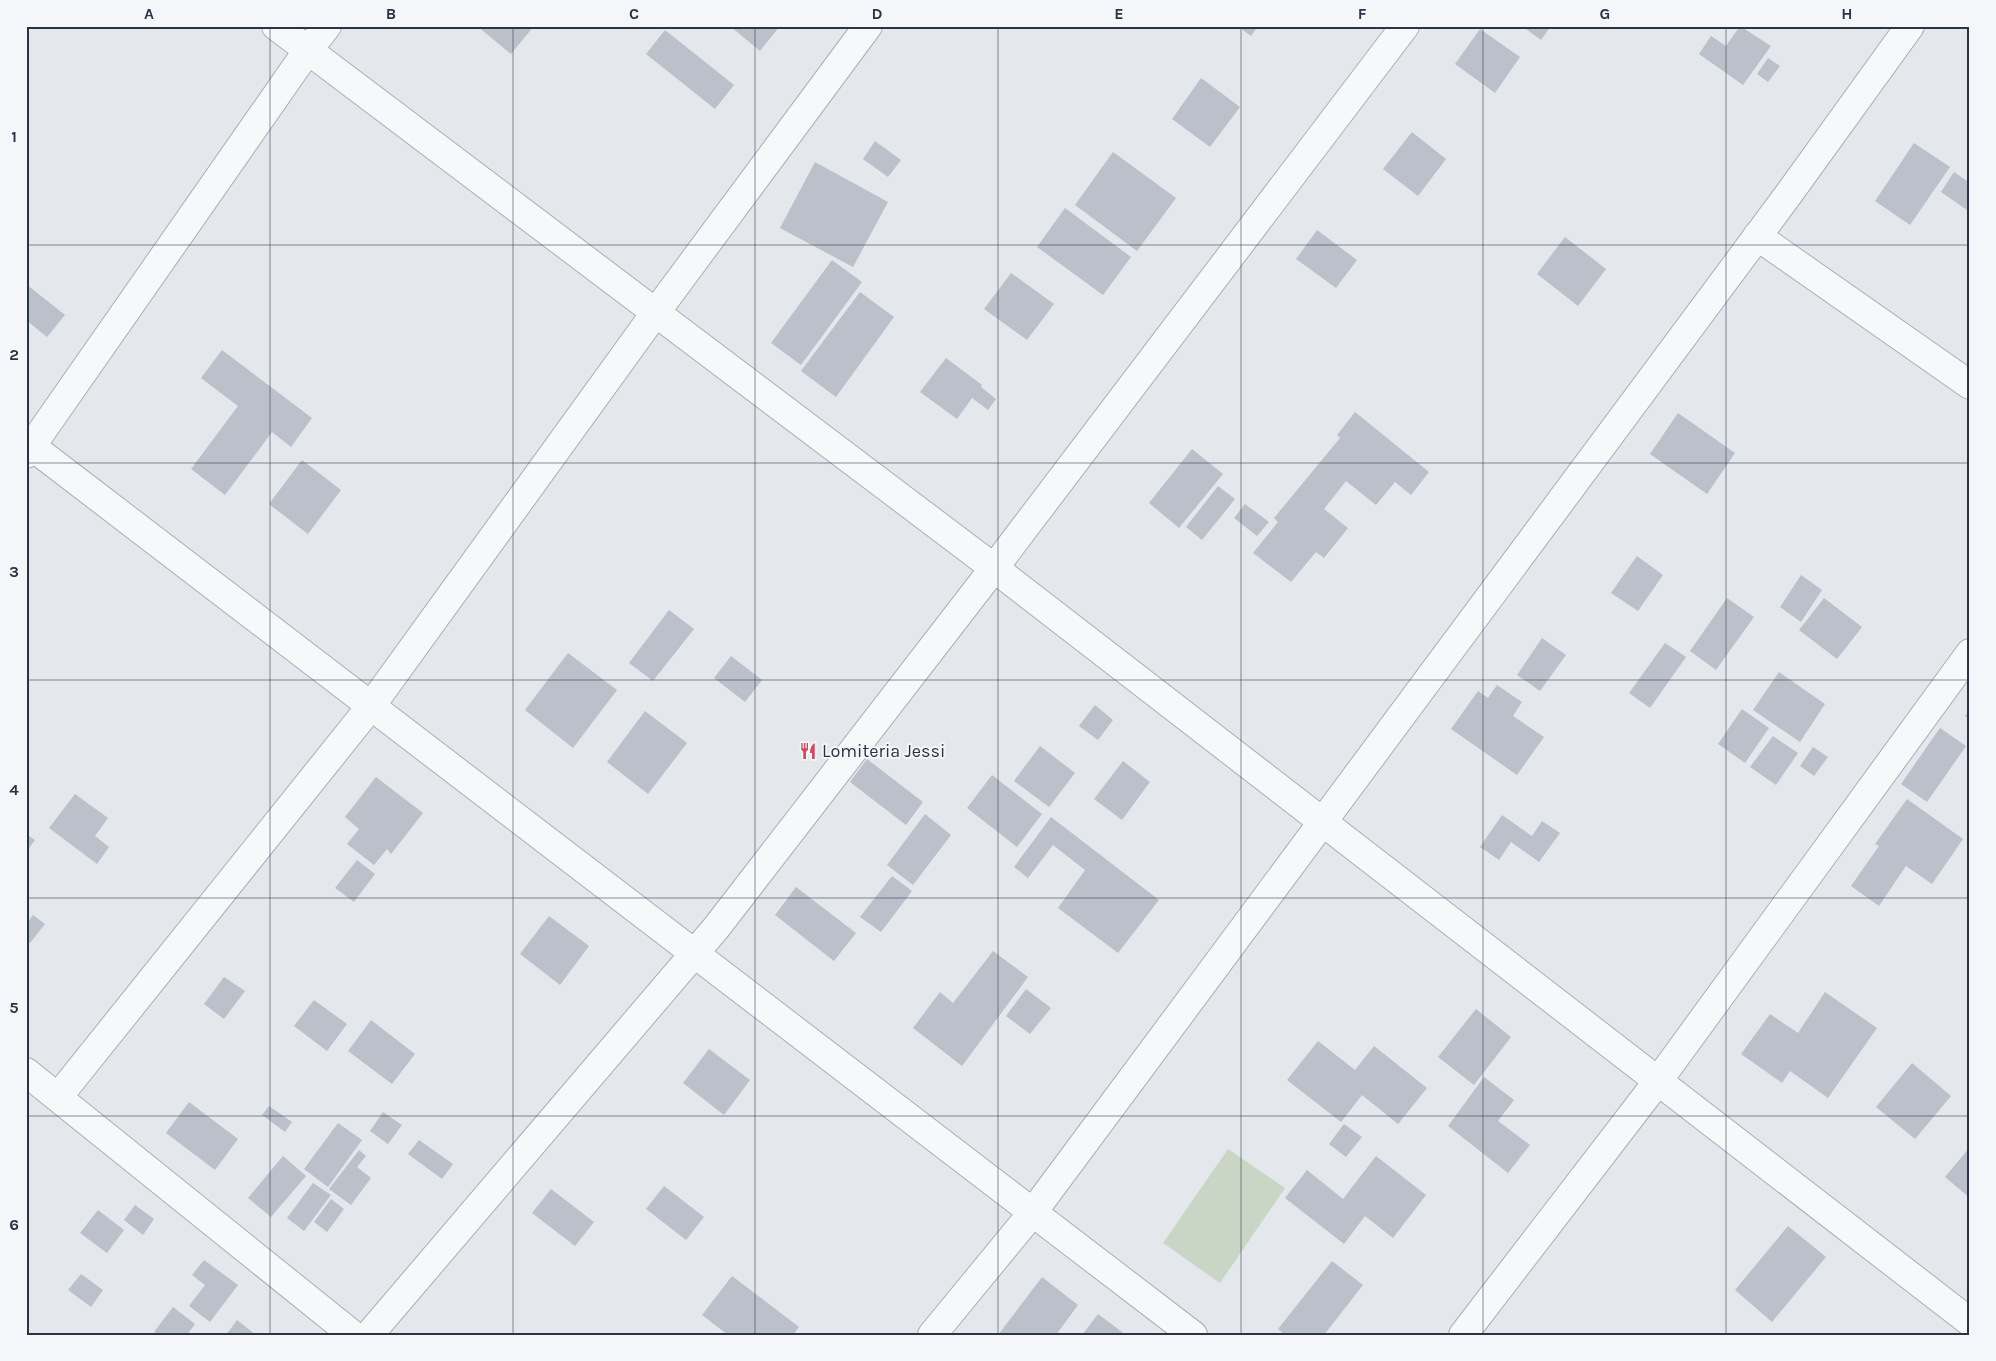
<svg xmlns="http://www.w3.org/2000/svg" width="1996" height="1361" viewBox="0 0 1996 1361" font-family="Karla,sans-serif">
<style>
.green{fill:#c9d6c5}
.building{fill:#bbc0ca}
.lines{fill:none;stroke-linecap:round;stroke-linejoin:round}
.minor-casing{stroke:#a9aeb7;stroke-width:30}
.minor{stroke:#f7f8fa;stroke-width:28}
.grid{fill:none;stroke:#2b3445;stroke-width:1;stroke-opacity:0.55}
.labels{text-anchor:middle;dominant-baseline:central;stroke-width:4;stroke-linejoin:round;paint-order:stroke}
.poi-label{font-size:18px;fill:#2b3445;stroke:#f4f6f9;text-anchor:start}
.neatline{fill:none;stroke:#2b3445;stroke-width:2}
.grid-label{font-size:16px;text-anchor:middle;font-weight:bold;fill:#2b3445}
</style>
<rect width="100%" height="100%" fill="#e4e7ec"/>
<path class="green" d="M1228 1149 1285 1188 1220 1283 1163 1243Z"/>
<g class="building">
<path d="M477 26H534L511 54Z"/>
<path d="M730 26H780L760 51Z"/>
<path d="M1237 26H1258L1251 36Z"/>
<path d="M1522 26H1551L1541 40Z"/>
<path d="M1740 26 1771 46 1743 85 1699 54 1711 36 1726 46Z"/>
<path d="M1480 29 1520 57 1495 93 1455 64Z"/>
<path d="M665 30 734 85 715 109 646 54Z"/>
<path d="M1768 58 1780 66 1768 82 1757 74Z"/>
<path d="M1201 78 1240 107 1210 147 1172 119Z"/>
<path d="M1412 132 1446 159 1418 196 1383 169Z"/>
<path d="M875 141 901 160 888 177 863 159Z"/>
<path d="M1914 143 1950 167 1910 225 1875 201Z"/>
<path d="M1113 152 1176 198 1137 251 1075 205Z"/>
<path d="M815 162 888 202 853 267 780 228Z"/>
<path d="M1954 172 1970 183V212L1941 192Z"/>
<path d="M1065 208 1131 257 1103 295 1037 247Z"/>
<path d="M1317 230 1357 260 1336 288 1296 259Z"/>
<path d="M1565 237 1606 269 1578 306 1537 274Z"/>
<path d="M832 260 862 282 801 365 771 343Z"/>
<path d="M1011 273 1054 304 1027 340 984 309Z"/>
<path d="M26 284 65 315 47 337 26 320Z"/>
<path d="M860 292 894 317 836 397 801 371Z"/>
<path d="M222 350 312 418 291 447 272 432 225 495 191 469 238 406 201 378Z"/>
<path d="M946 358 982 385 981 387 996 399 988 410 972 398 957 419 920 392Z"/>
<path d="M1355 412 1429 472 1411 495 1395 482 1376 505 1346 481 1324 509 1348 528 1324 558 1316 552 1291 582 1253 553 1278 522 1274 518 1340 438 1337 435Z"/>
<path d="M1678 413 1735 453 1707 494 1650 454Z"/>
<path d="M1192 449 1223 474 1179 528 1149 503Z"/>
<path d="M302 460 341 490 308 534 269 504Z"/>
<path d="M1218 486 1235 499 1202 540 1186 527Z"/>
<path d="M1245 504 1269 522 1257 536 1234 518Z"/>
<path d="M1637 556 1663 575 1638 611 1611 593Z"/>
<path d="M1801 575 1822 590 1801 622 1780 607Z"/>
<path d="M1727 598 1754 617 1716 670 1690 651Z"/>
<path d="M1824 598 1862 627 1837 659 1799 630Z"/>
<path d="M669 610 694 629 653 681 629 663Z"/>
<path d="M1542 638 1566 655 1540 691 1517 675Z"/>
<path d="M1665 643 1686 657 1650 708 1629 693Z"/>
<path d="M568 653 617 690 573 748 525 710Z"/>
<path d="M731 656 762 680 745 702 714 678Z"/>
<path d="M1779 672 1825 704 1800 742 1753 710Z"/>
<path d="M1497 685 1522 702 1513 716 1544 737 1517 775 1451 729 1478 691 1488 698Z"/>
<path d="M1095 705 1113 720 1098 740 1079 726Z"/>
<path d="M1742 709 1769 728 1745 763 1718 744Z"/>
<path d="M1970 709V720L1965 716Z"/>
<path d="M645 711 687 743 648 794 607 762Z"/>
<path d="M1940 728 1966 746 1927 802 1901 784Z"/>
<path d="M1773 736 1798 753 1776 785 1750 767Z"/>
<path d="M1040 746 1075 773 1049 807 1014 781Z"/>
<path d="M1813 747 1828 757 1814 776 1800 766Z"/>
<path d="M867 759 923 802 906 825 850 782Z"/>
<path d="M1123 761 1150 782 1122 820 1094 799Z"/>
<path d="M992 775 1042 814 1017 847 967 808Z"/>
<path d="M376 777 423 813 391 854 387 849 374 865 347 844 359 829 345 817Z"/>
<path d="M75 794 108 818 95 836 109 847 97 864 49 828Z"/>
<path d="M1907 799 1963 839 1932 884 1906 866 1879 906 1851 886 1879 846 1875 844Z"/>
<path d="M925 814 951 835 913 885 887 865Z"/>
<path d="M1502 815 1532 836 1542 821 1560 833 1539 862 1511 842 1499 860 1480 847Z"/>
<path d="M1051 817 1159 900 1118 953 1058 908 1085 870 1053 845 1028 878 1014 867Z"/>
<path d="M26 834 35 840 26 852Z"/>
<path d="M357 860 375 874 354 902 335 888Z"/>
<path d="M892 876 912 891 881 932 860 917Z"/>
<path d="M796 887 856 933 834 961 775 915Z"/>
<path d="M33 915 45 924 30 943 26 940V924Z"/>
<path d="M549 916 589 946 560 985 520 954Z"/>
<path d="M993 951 1028 977 962 1066 913 1028 940 992 953 1003Z"/>
<path d="M224 977 245 991 224 1019 204 1004Z"/>
<path d="M1026 989 1051 1008 1030 1034 1006 1016Z"/>
<path d="M1825 992 1877 1028 1828 1098 1790 1071 1782 1083 1741 1054 1770 1014 1798 1033Z"/>
<path d="M314 1000 347 1024 327 1051 294 1026Z"/>
<path d="M1476 1009 1511 1037 1474 1085 1438 1057Z"/>
<path d="M371 1020 415 1054 392 1084 348 1051Z"/>
<path d="M1318 1041 1355 1070 1374 1046 1427 1088 1398 1124 1362 1095 1341 1122 1287 1080Z"/>
<path d="M709 1049 750 1080 724 1115 683 1083Z"/>
<path d="M1912 1063 1951 1096 1915 1139 1876 1107Z"/>
<path d="M1484 1077 1514 1100 1498 1121 1530 1145 1508 1173 1448 1126Z"/>
<path d="M189 1102 238 1139 215 1170 166 1133Z"/>
<path d="M269 1106 292 1122 285 1132 262 1115Z"/>
<path d="M383 1112 402 1125 388 1144 370 1131Z"/>
<path d="M338 1123 362 1140 328 1187 304 1169Z"/>
<path d="M1344 1124 1362 1137 1346 1157 1329 1144Z"/>
<path d="M419 1140 453 1164 442 1179 408 1154Z"/>
<path d="M1970 1147V1198L1945 1177Z"/>
<path d="M359 1150 366 1156 357 1167 371 1178 351 1205 329 1189Z"/>
<path d="M283 1156 306 1176 271 1217 248 1198Z"/>
<path d="M1376 1156 1426 1195 1393 1238 1365 1216 1344 1244 1285 1198 1307 1170 1343 1199Z"/>
<path d="M313 1183 331 1195 304 1231 287 1218Z"/>
<path d="M664 1186 704 1217 686 1240 646 1209Z"/>
<path d="M551 1189 594 1222 575 1246 532 1213Z"/>
<path d="M331 1199 344 1209 327 1232 314 1222Z"/>
<path d="M135 1205 154 1219 143 1235 124 1220Z"/>
<path d="M98 1210 124 1230 107 1253 80 1233Z"/>
<path d="M1788 1226 1826 1257 1772 1322 1735 1290Z"/>
<path d="M204 1260 238 1285 210 1322 189 1306 205 1285 192 1275Z"/>
<path d="M1332 1261 1363 1285 1324 1335H1285L1278 1329Z"/>
<path d="M81 1274 103 1290 91 1307 68 1290Z"/>
<path d="M732 1276 799 1327 793 1335H728L702 1315Z"/>
<path d="M1042 1277 1078 1305 1056 1335H998Z"/>
<path d="M173 1307 195 1324 187 1335H158L154 1332Z"/>
<path d="M1098 1314 1126 1335H1082Z"/>
<path d="M237 1320 256 1335H226Z"/>
</g>
<g class="lines">
<g class="minor-casing">
<g id="minor">
<path d="M276 26 994 568 1970 1322"/>
<path d="M1757 236 1970 385"/>
<path d="M26 442 1193 1335"/>
<path d="M26 454 308 50 327 26"/>
<path d="M26 1072 353 1335"/>
<path d="M58 1097 371 706 656 312 868 26"/>
<path d="M369 1335 716 928 994 568 1405 26"/>
<path d="M932 1335 1033 1212 1788 195 1910 26"/>
<path d="M1463 1335 1658 1081 1970 653"/>
</g>
</g>
<use href="#minor" class="minor"/>
</g>
<path class="grid" d="M270 26V1335M513 26V1335M755 26V1335M998 26V1335M1241 26V1335M1483 26V1335M1726 26V1335M26 245H1970M26 463H1970M26 680H1970M26 898H1970M26 1116H1970"/>
<defs>
<g id="restaurant-bare" transform="scale(1.35)"><path d="M-5-6h1v4h1v-4h1v4h1v-4h1v5L-1.5 .5V6h-2V.5L-5-1ZM5-6V6H3V1.5H1.5Q1.5-4 5-6Z" fill="#d1495b" stroke="#f4f6f9" stroke-width="2.5" paint-order="stroke"/></g>
</defs>
<g fill-rule="evenodd">
<use href="#restaurant-bare" x="808" y="751"/>
</g>
<g class="labels">
<g class="poi-label">
<text x="822" y="751">Lomiteria Jessi</text>
</g>
</g>
<rect width="1996" height="1361" fill="none" stroke="#f4f6f9" stroke-width="55"/>
<rect x="28" y="28" width="1940" height="1306" class="neatline"/>
<g class="grid-label">
<text x="149" y="19">A</text>
<text x="391" y="19">B</text>
<text x="634" y="19">C</text>
<text x="877" y="19">D</text>
<text x="1119" y="19">E</text>
<text x="1362" y="19">F</text>
<text x="1605" y="19">G</text>
<text x="1847" y="19">H</text>
<text x="14" y="142">1</text>
<text x="14" y="360">2</text>
<text x="14" y="577">3</text>
<text x="14" y="795">4</text>
<text x="14" y="1013">5</text>
<text x="14" y="1230">6</text>
</g>
</svg>
